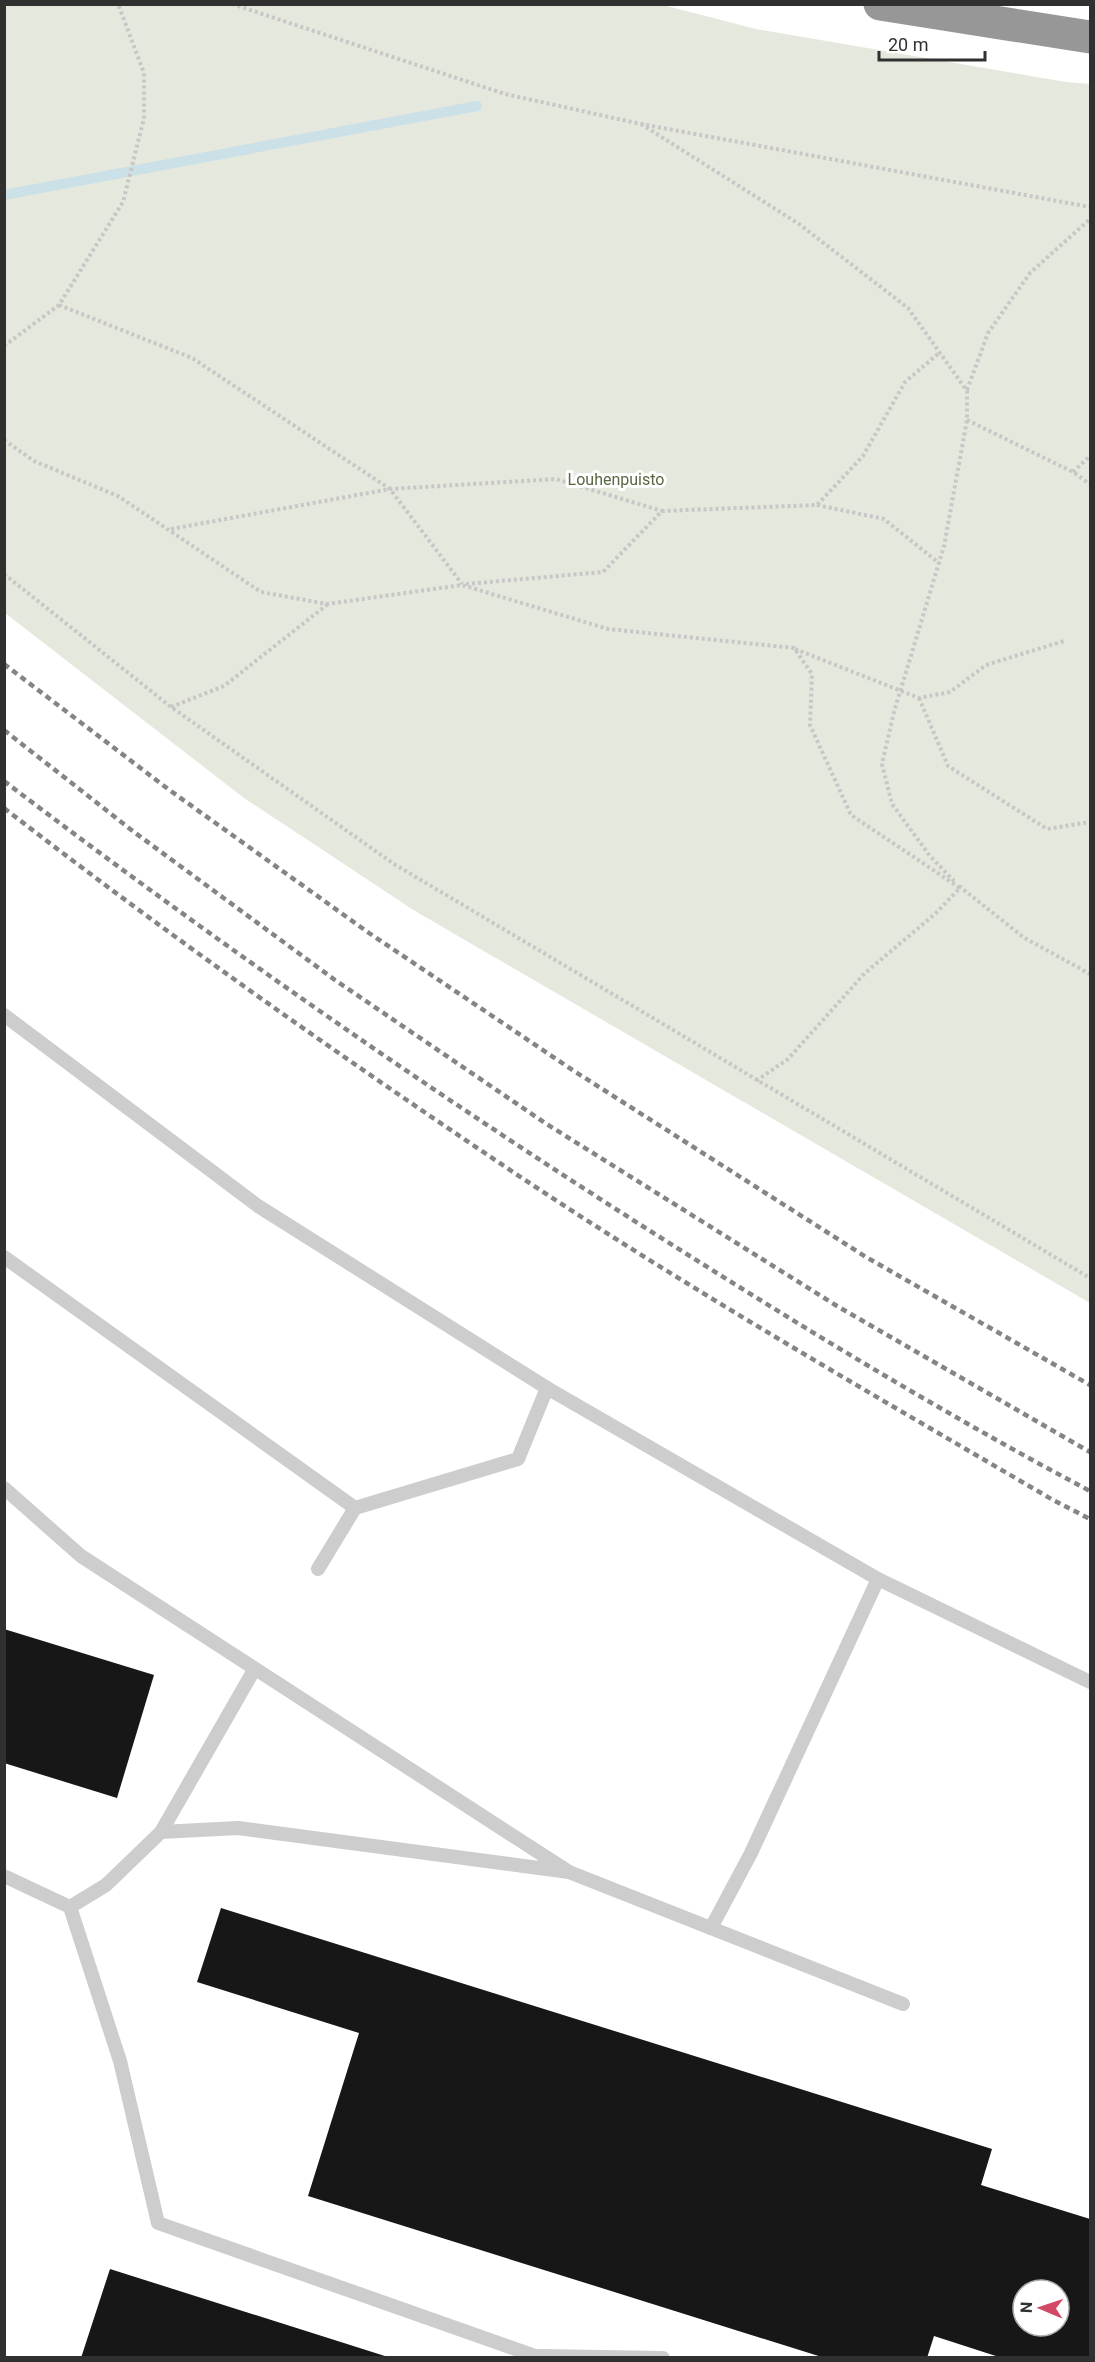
<svg xmlns="http://www.w3.org/2000/svg" width="1095" height="2362" viewBox="0 0 1095 2362" font-family="Roboto,sans-serif">
<style>
.green{fill:#e5e8dd}
.lines{fill:none;stroke-linecap:round;stroke-linejoin:round}
.stream{stroke:#cce0e7;stroke-width:10}
.building{fill:#171717;fill-rule:evenodd}
.path{stroke:#c7c7c7;stroke-width:4;stroke-dasharray:3 3;stroke-linecap:butt}
.service{stroke:#cdcdcd;stroke-width:14}
.motorway{stroke:#979797;stroke-width:33}
.rail{stroke:#858585;stroke-width:4.5;stroke-dasharray:6 4.5;stroke-linecap:butt}
.labels{text-anchor:middle;dominant-baseline:central;stroke-width:6;stroke-linejoin:round;paint-order:stroke}
.park-label{font-size:16px;fill:#596742;stroke:#fff}
</style>
<rect width="100%" height="100%" fill="#fff"/>
<path class="green" d="M5 4 663 5 756 29 1066 82 1090 84V1303L415 911 244 798 5 613Z"/>
<g class="lines">
<path class="stream" d="M4 195 477 106"/>
</g>
<g class="building">
<path d="M4 1629 154 1675 117 1798 4 1763Z"/>
<path d="M221 1908 992 2149 981 2185 1090 2219V2358H1002L934 2336 927 2358H825L308 2196 359 2033 197 1982ZM1023 2290H1059V2326H1023Z"/>
<path d="M110 2269 388 2357V2358H81Z"/>
</g>
<g class="lines">
<g class="path">
<path d="M232 4 505 94 641 124 1090 207"/>
<path d="M641 124 799 224 908 308 967 391V420L944 546 894 712 882 764 892 804 930 856 954 881"/>
<path d="M59 305 192 358 390 489 462 584"/>
<path d="M4 346 59 305 123 202 144 118V73L118 4"/>
<path d="M967 390 988 333 1030 273 1090 219"/>
<path d="M967 420 1073 472 1090 484"/>
<path d="M4 440 34 461 118 496 261 592 327 604 462 585 608 629 794 648 812 674 810 725 851 815 960 888 935 914 865 973 788 1059 756 1081"/>
<path d="M1073 472 1090 456"/>
<path d="M817 505 884 519 939 563"/>
<path d="M171 529 390 489 556 479 662 511"/>
<path d="M4 574 171 707 394 864 1090 1278"/>
<path d="M466 584 603 572 662 511 817 505 863 456 905 382 939 353"/>
<path d="M795 649 919 698 950 692 986 665 1064 641"/>
<path d="M919 698 948 766 1047 829 1090 822"/>
<path d="M171 707 224 686 328 604"/>
<path d="M959 886 1023 937 1090 974"/>
</g>
<g class="service">
<path d="M4 1015 258 1206 547 1388"/>
<path d="M4 1257 355 1508 318 1569"/>
<path d="M4 1488 81 1556 569 1872 238 1828 161 1832"/>
<path d="M355 1508 518 1459 547 1388 878 1579 1090 1682"/>
<path d="M254 1670 161 1832 106 1885 70 1907 120 2061 158 2223 541 2358"/>
<path d="M569 1872 903 2004"/>
<path d="M4 1876 70 1907"/>
<path d="M711 1928 751 1853 878 1579"/>
<path d="M540 2356 663 2358"/>
</g>
<path class="motorway" d="M880 4 1090 37"/>
<g class="rail">
<path d="M4 664 168 789 369 933 574 1071 866 1257 1090 1385"/>
<path d="M4 730 134 832 335 980 545 1123 837 1306 1090 1452"/>
<path d="M4 781C221 946 444 1101 674 1246 810 1332 948 1416 1090 1491"/>
<path d="M4 808C169 936 340 1056 513 1172 688 1289 872 1394 1053 1500L1090 1519"/>
</g>
</g>
<g class="labels">
<g class="park-label">
<text x="616" y="479">Louhenpuisto</text>
</g>
</g>
<rect width="1095" height="2362" fill="none" stroke="#303030" stroke-width="12"/>
<g transform="translate(1041 2308) rotate(272)"><circle r="28" fill="#ffffff" stroke="#acacac" stroke-width="1.5"/>
<path d="M0-4.5L10 22L0 15L-10 22Z" fill="#d24866"/>
<text y="-9" font-size="16" font-weight="bold" text-anchor="middle" fill="#303030">N</text>
</g>
<path d="M879 51v9h106v-9" fill="none" stroke="#303030" stroke-width="3"/>
<text x="888" y="51" font-size="18" fill="#303030" stroke="#ffffff" stroke-width="4.5" paint-order="stroke">20 m</text>
</svg>
